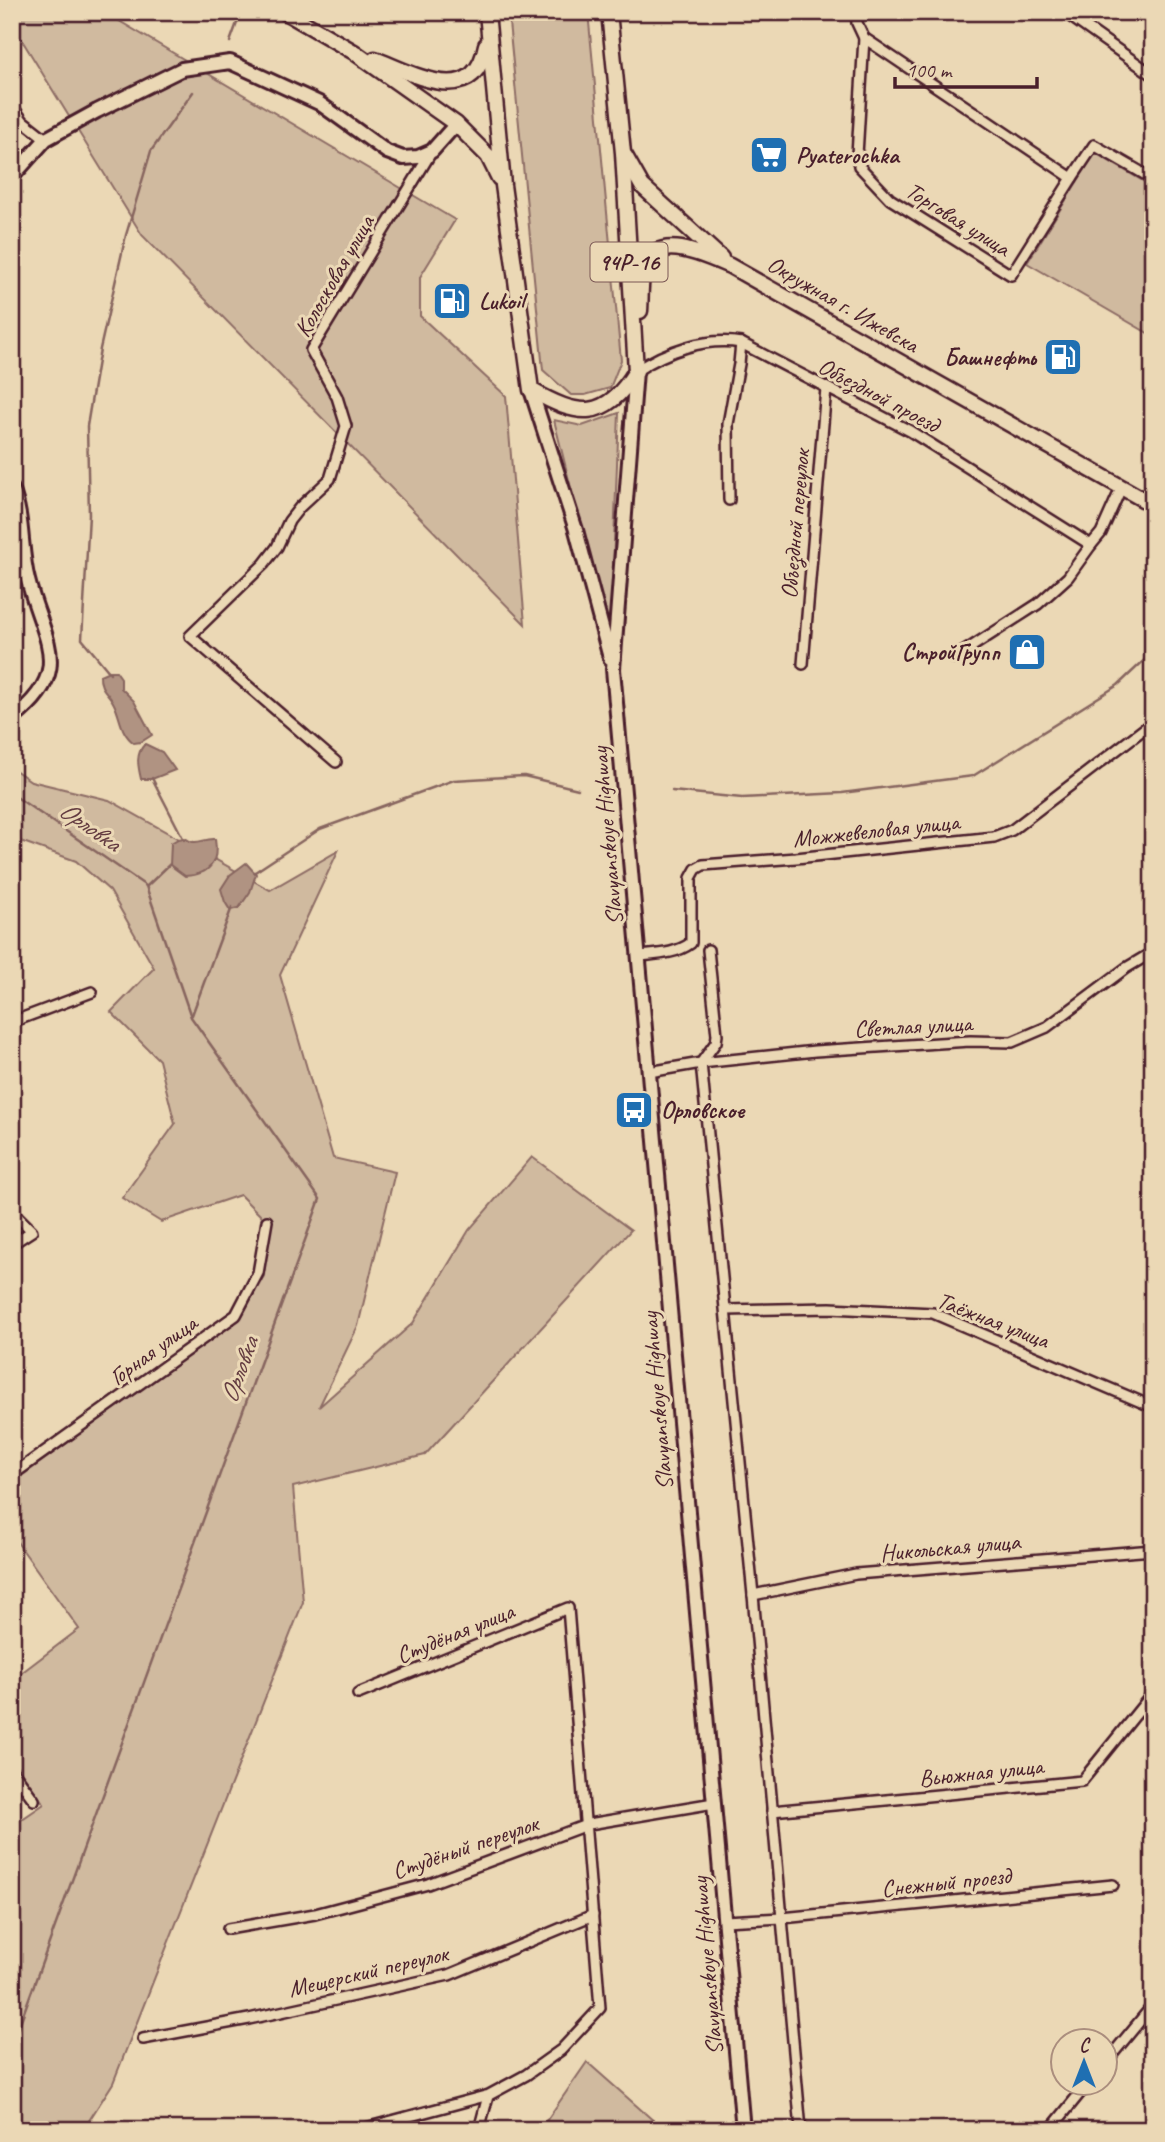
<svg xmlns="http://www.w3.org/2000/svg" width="1165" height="2142" viewBox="0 0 1165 2142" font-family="Caveat,sans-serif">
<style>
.green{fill:#d0ba9f;stroke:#8d6c65;stroke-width:2}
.water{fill:#b09382;stroke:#87655f;stroke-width:2}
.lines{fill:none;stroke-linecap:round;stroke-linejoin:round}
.stream{stroke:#87655f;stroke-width:2.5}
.street-casing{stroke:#4a1f2b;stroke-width:14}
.secondary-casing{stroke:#4a1f2b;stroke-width:18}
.primary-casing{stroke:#4a1f2b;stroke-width:19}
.street{stroke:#ebd8b5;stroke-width:9}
.secondary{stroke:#ebd8b5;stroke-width:12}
.primary{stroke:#ebd8b5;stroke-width:14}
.labels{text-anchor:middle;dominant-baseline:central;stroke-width:6;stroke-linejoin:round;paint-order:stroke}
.shield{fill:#ebd8b5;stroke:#7a5654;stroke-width:2}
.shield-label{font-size:23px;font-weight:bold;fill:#4a1f2b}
.poi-label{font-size:24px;font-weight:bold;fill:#4a1f2b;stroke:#ebd8b5;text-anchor:start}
.street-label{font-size:24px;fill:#4a1f2b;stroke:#ebd8b5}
.water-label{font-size:26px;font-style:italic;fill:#643c41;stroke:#ebd8b5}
</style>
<rect width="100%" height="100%" fill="#ebd8b5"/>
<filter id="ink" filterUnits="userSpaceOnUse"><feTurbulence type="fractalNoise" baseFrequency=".0143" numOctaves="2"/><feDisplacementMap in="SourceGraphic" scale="14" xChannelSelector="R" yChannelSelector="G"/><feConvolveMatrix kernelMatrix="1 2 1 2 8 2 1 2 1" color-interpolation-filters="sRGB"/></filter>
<g filter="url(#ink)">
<g class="green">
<path d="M12 12H104L455 220 420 277V316L506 396 525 624 142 235 12 24Z"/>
<path d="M508 12H588L621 360 610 388 585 395H571L543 370Z"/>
<path d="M1095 153 1153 187V336L1027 263Z"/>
<path d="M619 413 610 645 554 420 582 426Z"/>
<path d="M12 768 31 781 109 800 270 890 338 851 280 975 333 1158 395 1172 358 1326 319 1407 413 1323 469 1230 532 1157 631 1230 425 1455 293 1487 303 1602 113 2083 83 2130H12V1826L44 1804 12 1759V1680L79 1629 12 1535V1483L241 1317 264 1276 267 1222 240 1195 161 1222 122 1198 175 1124 159 1060 111 1012 154 968 110 891 76 861 12 838Z"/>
<path d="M587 2062 664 2130H540Z"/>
</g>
<g class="water">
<path d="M109 671H116L121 678V688L134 701 152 735 141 742 134 743C120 733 121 718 114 704 109 693 99 689 100 675Z"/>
<path d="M145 744 162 752 175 770 152 779H141C138 766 135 754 145 744Z"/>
<path d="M185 838C196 847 203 838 215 839 219 862 210 875 185 876L170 865 171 843 178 839Z"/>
<path d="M246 863 256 874 250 892 239 908 230 910 225 902 221 889 230 875Z"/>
</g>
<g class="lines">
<g class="stream">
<path d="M230 42 241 12"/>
<path d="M110 673 82 639 89 515 87 426 100 349 126 235 151 151 193 92"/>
<path d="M152 778 184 840"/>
<path d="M672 791 742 798 842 793 973 776 1118 685 1153 652"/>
<path d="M12 794 146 886 191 1017 320 1199 12 2045"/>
<path d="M255 872 320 829 454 780 524 776 578 789"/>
<path d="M147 886 170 864"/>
<path d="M192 1015 232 907"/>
</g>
<g class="street-casing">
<g id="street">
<path d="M856 12 857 23 864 38 1072 178 1094 145 1153 179"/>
<path d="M1064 12 1153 75"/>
<path d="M864 38 857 155 859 166 890 199 1011 275 1072 178"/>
<path d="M12 106 23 121 46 139"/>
<path d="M636 371C666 351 705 337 741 343L910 431 1091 545 1068 577 1038 604 954 658"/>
<path d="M729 500 728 424 739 364 741 343"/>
<path d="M1091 545 1101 533 1122 486"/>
<path d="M803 664 826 388"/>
<path d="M336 762 190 636 264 564 277 547 289 521 300 507 330 479 346 426 337 397 311 350 432 151"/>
<path d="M708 950 717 1035 716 1042 701 1063 753 1595 801 2130"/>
<path d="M639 956C657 954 676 954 691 943V878L696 869 703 865 796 858 994 837 1012 830 1153 722"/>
<path d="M12 1022 92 992"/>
<path d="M649 1072 701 1063 815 1051 970 1041 1012 1042 1047 1027 1126 968 1153 952"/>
<path d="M12 1211 32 1231 12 1244"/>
<path d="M726 1310 830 1308 933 1313 1153 1407"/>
<path d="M12 1475 236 1315 258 1273 267 1221"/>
<path d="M753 1595 856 1574 1153 1550"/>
<path d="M358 1694 568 1608 600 2008 561 2050 526 2075 489 2095 358 2130"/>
<path d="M12 1770 34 1800"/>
<path d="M772 1811 1082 1781 1153 1693"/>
<path d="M724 1921 782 1918 1113 1885"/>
<path d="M228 1929 315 1914 428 1884 589 1824 714 1803"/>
<path d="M143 2039 249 2019 449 1975 593 1915"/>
<path d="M1106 2062 1153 2005"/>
<path d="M479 2130 488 2096"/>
<path d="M1050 2130 1089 2082"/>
</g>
</g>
<g class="secondary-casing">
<g id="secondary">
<path d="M12 177 46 139 97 111 182 69 230 62 319 103 387 152 403 158 418 157 432 151 456 124"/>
<path d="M636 371 613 669 743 2130"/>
<path d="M531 390 576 530 610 658"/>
<path d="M12 489C24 518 20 550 28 580 43 641 76 670 12 719"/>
</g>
</g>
<g class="primary-casing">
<g id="primary">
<path d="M285 12 354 52 456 124 488 156 499 178"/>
<path d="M487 12 503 185 531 390C578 417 605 422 636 371L623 153 609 12"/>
<path d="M375 59C414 74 474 110 486 45"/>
<path d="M625 156 642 186 721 258"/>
<path d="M640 311C641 298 640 284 643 271 652 229 706 256 730 266L1153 505"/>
</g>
</g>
<use href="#street" class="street"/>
<use href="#secondary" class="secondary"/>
<use href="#primary" class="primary"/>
</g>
</g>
<defs>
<g id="supermarket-square" transform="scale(2.0125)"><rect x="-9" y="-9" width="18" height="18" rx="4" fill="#1f6fb2" stroke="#ebd8b5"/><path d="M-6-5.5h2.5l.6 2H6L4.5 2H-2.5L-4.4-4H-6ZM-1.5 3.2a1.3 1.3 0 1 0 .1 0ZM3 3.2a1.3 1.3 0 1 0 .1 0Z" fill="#fff"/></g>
<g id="fuel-square" transform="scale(2.0125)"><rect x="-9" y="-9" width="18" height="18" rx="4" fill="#1f6fb2" stroke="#ebd8b5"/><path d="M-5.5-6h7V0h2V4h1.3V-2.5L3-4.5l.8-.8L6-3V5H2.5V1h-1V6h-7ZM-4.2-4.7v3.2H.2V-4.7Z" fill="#fff"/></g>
<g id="shop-square" transform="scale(2.0125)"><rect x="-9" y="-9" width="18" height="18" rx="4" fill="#1f6fb2" stroke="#ebd8b5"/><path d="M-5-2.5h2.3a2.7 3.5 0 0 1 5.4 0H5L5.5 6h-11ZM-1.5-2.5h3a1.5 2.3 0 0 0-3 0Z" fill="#fff"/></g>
<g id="bus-square" transform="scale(2.0125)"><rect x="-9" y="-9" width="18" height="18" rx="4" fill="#1f6fb2" stroke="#ebd8b5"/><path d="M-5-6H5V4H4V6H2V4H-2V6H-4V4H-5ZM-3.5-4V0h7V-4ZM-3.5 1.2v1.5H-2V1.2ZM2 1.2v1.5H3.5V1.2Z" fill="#fff"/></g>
</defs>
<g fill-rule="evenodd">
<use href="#supermarket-square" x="769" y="155"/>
<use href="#fuel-square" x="452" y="301"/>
<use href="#fuel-square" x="1063" y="357"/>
<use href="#shop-square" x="1027" y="652"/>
<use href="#bus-square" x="634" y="1110"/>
</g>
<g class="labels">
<rect class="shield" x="590.5" y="242.5" width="77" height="39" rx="5"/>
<g class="shield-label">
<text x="629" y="262">94Р-16</text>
</g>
<g class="poi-label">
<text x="796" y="155">Pyaterochka</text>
<text x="479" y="301">Lukoil</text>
<text x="1036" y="357" text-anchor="end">Башнефть</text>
<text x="1000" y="652" text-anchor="end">СтройГрупп</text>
<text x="661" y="1110">Орловское</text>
</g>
<g class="street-label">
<text transform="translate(958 219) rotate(32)">Торговая улица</text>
<text transform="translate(334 276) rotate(-60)">Колосковая улица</text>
<text transform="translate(843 304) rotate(30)">Окружная г. Ижевска</text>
<text transform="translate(879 395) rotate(28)">Объездной проезд</text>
<text transform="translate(795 524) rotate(-85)">Объездной переулок</text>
<text transform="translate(876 830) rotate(-6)">Можжевеловая улица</text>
<text transform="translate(607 836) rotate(-95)">Slavyanskoye Highway</text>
<text transform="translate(913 1026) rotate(-3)">Светлая улица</text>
<text transform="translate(993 1320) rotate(21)">Таёжная улица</text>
<text transform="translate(153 1350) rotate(-36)">Горная улица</text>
<text transform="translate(657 1401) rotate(-95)">Slavyanskoye Highway</text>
<text transform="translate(950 1547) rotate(-5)">Никольская улица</text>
<text transform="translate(455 1633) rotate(-22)">Студёная улица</text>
<text transform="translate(981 1772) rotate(-6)">Вьюжная улица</text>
<text transform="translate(465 1847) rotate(-19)">Студёный переулок</text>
<text transform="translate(946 1882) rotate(-6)">Снежный проезд</text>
<text transform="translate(707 1966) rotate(-95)">Slavyanskoye Highway</text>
<text transform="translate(368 1971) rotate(-13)">Мещерский переулок</text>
</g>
<g class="water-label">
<text transform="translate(90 826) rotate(35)">Орловка</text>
<text transform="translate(239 1370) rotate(-70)">Орловка</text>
</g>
</g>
<rect width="1165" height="2142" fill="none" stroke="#ebd8b5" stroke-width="42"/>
<rect x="21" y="21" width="1123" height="2100" fill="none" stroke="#4a1f2b" stroke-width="2.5" filter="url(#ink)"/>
<g transform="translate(1084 2062)"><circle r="33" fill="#ebd8b5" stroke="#ab8e7e" stroke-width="2"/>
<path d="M0-5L12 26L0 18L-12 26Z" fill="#1f6fb2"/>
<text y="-10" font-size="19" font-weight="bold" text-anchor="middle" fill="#4a1f2b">С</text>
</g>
<path d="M895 77v10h142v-10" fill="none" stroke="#4a1f2b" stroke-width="3.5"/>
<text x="906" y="77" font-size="21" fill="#4a1f2b" stroke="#ebd8b5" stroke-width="5" paint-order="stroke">100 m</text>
</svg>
